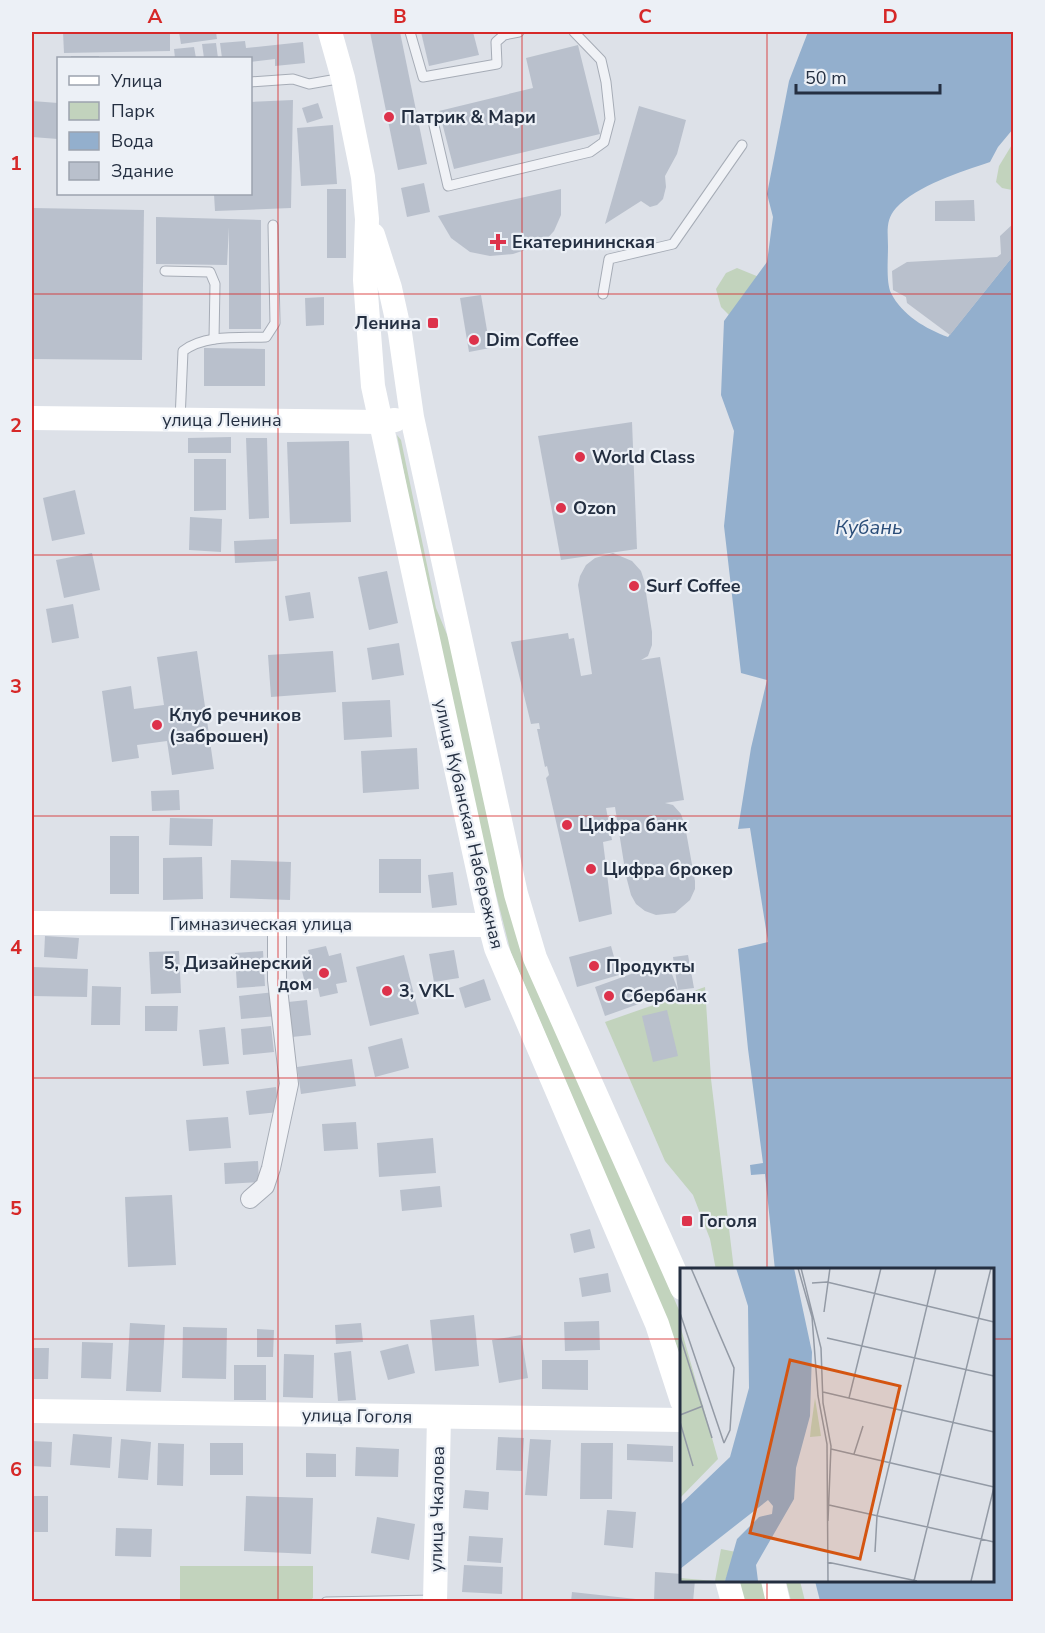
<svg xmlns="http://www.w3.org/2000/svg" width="1045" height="1633" viewBox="0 0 1045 1633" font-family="'Nunito Sans',sans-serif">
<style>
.green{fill:#c2d3bd}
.water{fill:#93afcd}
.building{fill:#b9c0cc}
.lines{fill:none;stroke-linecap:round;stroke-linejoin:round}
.lane-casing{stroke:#a6acb6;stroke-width:11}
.street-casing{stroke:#a6acb6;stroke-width:20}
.lane{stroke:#f0f2f6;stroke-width:9}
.street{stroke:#f0f2f6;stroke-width:18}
.secondary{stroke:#fff;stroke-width:24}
.grid{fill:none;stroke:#d62828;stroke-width:1.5;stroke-opacity:0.55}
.poi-dot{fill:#dd324b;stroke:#ecf0f6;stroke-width:2}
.labels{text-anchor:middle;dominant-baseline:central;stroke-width:4.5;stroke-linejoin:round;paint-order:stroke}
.poi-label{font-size:18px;font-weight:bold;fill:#242f41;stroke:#ecf0f6;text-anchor:start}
.street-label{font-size:18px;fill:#242f41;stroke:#ecf0f6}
.water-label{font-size:20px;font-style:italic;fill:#2a4d79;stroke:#ecf0f6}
.inset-road{fill:none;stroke:#939aa5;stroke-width:1.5}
.view{fill:#d45511;fill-opacity:0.15;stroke:#d45511;stroke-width:3}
.inset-edge{fill:none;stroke:#242f41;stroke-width:3}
.neatline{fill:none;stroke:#d62828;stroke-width:2}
.grid-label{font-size:20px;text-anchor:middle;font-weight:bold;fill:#d62828}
</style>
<rect width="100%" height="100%" fill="#dde1e8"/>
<g class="green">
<path d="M1013 143 1014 189 1012 190 1002 188 996 182 999 166Z"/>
<path d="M737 268 759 277 732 318 721 307 716 289 726 273Z"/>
<path d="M397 435 401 440 436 608 453 649 568 1055 682 1317V1360L665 1315 511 953 487 859 407 489Z"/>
<path d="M705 987 711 1079 734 1270H716L710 1239 693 1195 665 1161 605 1022Z"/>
<path d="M180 1566H313V1598L308 1602 180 1601Z"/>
<path d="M739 1581H764L770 1601H744Z"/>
<path d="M786 1581H800L805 1601H791Z"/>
</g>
<path class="water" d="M808 32H1013V129L998 147 990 162C960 172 918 185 896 208 885 220 888 233 888 247 888 259 886 283 891 293 902 315 926 329 948 337L1013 256V1601H820L815 1581 992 1580V1270H775L765 1174 751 1175 750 1165 763 1163 748 1049 738 949 768 942 750 828 738 829 751 748 767 680 741 673 724 526 734 431 721 395 724 321 767 262 773 217 767 194 789 81Z"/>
<g class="building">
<path d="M63 32H170V51L64 53Z"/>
<path d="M179 32H216L217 39 181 44Z"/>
<path d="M370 32H400L427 164 398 170Z"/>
<path d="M421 32H473L479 55 429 66Z"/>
<path d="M245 41 246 48 303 42 305 63 275 66V59L250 62V58H222L220 43Z"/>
<path d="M216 43 218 58H204L202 44Z"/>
<path d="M578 45 600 134 454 169 439 111 533 88 526 58Z"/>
<path d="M194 47 196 58H175L174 49Z"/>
<rect x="71" y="56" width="28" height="2"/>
<path d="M293 100 291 208 215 211 214 194H250V102Z"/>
<path d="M32 101 58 103V139L32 137Z"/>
<path d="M318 103 323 118 307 123 302 108Z"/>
<path d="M639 106 686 120 677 154 665 176 666 187 663 199 657 205 650 207 641 201 605 224Z"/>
<path d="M333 125 337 184 301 186 297 128Z"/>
<path d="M424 183 430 212 407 217 401 188Z"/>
<rect x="327" y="189" width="19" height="69"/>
<path d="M561 189V215L554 231 544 242 537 246 513 254 490 256 470 252 451 238 438 216Z"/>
<path d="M974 200 975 221H935V201Z"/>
<path d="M32 208 144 210 142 360 32 359Z"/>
<path d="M156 217 261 220V329H229V227L227 265 156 264Z"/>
<path d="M1014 223V255L950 335 907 303 906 297 893 290 892 271 907 262 997 257 1001 254 1000 236Z"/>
<path d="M481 295 490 348 469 352 460 298Z"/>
<path d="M324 297V325L306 326 305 298Z"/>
<path d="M204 348 265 349V386H204Z"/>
<path d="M632 422 637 549 561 560 538 436Z"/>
<path d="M231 437V453H188V438Z"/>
<path d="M246 438H267L269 518 249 519Z"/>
<path d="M349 441 351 522 290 524 287 442Z"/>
<path d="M194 459H226V510L194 511Z"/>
<path d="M75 490 85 534 52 541 43 498Z"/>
<path d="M190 517 222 519 221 552 189 550Z"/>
<path d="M277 539V561L235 563 234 541Z"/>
<path d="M92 553 100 590 64 598 56 560Z"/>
<path d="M613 553 632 561 641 571 644 580 652 632V645L648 656 641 660 660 657 684 800 665 803 673 805 681 814 685 826 695 881V889L690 900 675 913 656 915 645 911 636 904 631 895 626 876 615 807 606 808 612 840 603 842 612 914 579 922 546 778 549 775 547 766 545 767 537 729H540L539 723 531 724 511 642 568 633 569 639 574 638 581 676 592 674 578 585 580 576 586 565 595 558Z"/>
<path d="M387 571 398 623 369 630 358 577Z"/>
<path d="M310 592 314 618 289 621 285 596Z"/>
<path d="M73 604 79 638 52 643 46 609Z"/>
<path d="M399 643 404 675 372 680 367 648Z"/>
<path d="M197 651 214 769 172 775 167 741 137 745 139 758 112 762 102 691 131 686 134 709 164 705 157 657Z"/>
<path d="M333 651 336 692 271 697 268 655Z"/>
<path d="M390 700 392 737 344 740 342 702Z"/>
<path d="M417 748 419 789 363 793 361 751Z"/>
<path d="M179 790 180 810 152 811 151 791Z"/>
<path d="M170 818 213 819 212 846 169 845Z"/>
<rect x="110" y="836" width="29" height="58"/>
<path d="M202 857 203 899 163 900V858Z"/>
<rect x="379" y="859" width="42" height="34"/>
<path d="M231 860 291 862 290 900 230 898Z"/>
<path d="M453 872 457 905 432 908 428 875Z"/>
<path d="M45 936 79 938 77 959 44 957Z"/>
<path d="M326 946 329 956 341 953 347 982 336 984 338 993 320 997 318 988 307 991 300 963 311 960 308 950Z"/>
<path d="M611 946 619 975 577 987 569 957Z"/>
<path d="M454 950 459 978 434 982 429 954Z"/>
<path d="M179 951 181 993 151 994 149 952Z"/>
<path d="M263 951 265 986 237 988 235 953Z"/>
<path d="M404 955 419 1014 370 1026 356 967Z"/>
<path d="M688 955 694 988 678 990 673 957Z"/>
<path d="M667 961 678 990 605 1016 595 987Z"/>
<path d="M32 967 88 969 87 997 32 996Z"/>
<path d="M484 979 491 1000 465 1008 459 988Z"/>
<path d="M92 986 121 987 120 1025H91Z"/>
<path d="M275 992 277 1016 241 1019 239 996Z"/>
<path d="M307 1000 311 1035 292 1037 288 1002Z"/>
<path d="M145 1006H178L177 1031H145Z"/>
<path d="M667 1010 678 1056 653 1062 642 1016Z"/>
<path d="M271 1026 274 1052 243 1055 241 1029Z"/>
<path d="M225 1027 229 1064 203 1066 199 1030Z"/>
<path d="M402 1038 409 1068 375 1077 368 1047Z"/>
<path d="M352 1059 356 1086 301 1094 297 1067Z"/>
<path d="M276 1087 279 1112 249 1115 246 1091Z"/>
<path d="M228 1117 231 1148 189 1151 186 1120Z"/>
<path d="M356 1122 358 1149 324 1151 322 1124Z"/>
<path d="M433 1138 436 1173 379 1177 377 1143Z"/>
<path d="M258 1161 259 1182 225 1184 224 1163Z"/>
<path d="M440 1186 442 1207 402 1211 400 1190Z"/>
<path d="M172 1195 176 1265 128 1267 125 1197Z"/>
<path d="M590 1229 595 1248 574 1253 570 1234Z"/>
<path d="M608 1273 611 1292 582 1297 579 1278Z"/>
<path d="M474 1315 479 1366 435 1371 430 1320Z"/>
<path d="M599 1321 600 1350 565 1351 564 1322Z"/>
<path d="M130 1323 165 1325 161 1392 126 1391Z"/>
<path d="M361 1323 363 1342 336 1344 335 1325Z"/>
<path d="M183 1327 227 1328 226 1379 182 1378Z"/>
<path d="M257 1329 274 1330 273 1357H257Z"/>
<path d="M521 1335 528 1378 499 1383 492 1340Z"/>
<path d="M82 1342 113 1343 111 1379 81 1378Z"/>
<path d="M408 1344 415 1373 388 1380 380 1351Z"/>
<path d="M32 1348H49L48 1379H32Z"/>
<path d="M351 1351 356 1400 338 1401 334 1353Z"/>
<path d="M284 1354 314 1355 313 1398 283 1397Z"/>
<path d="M542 1360H588V1390L542 1389Z"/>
<rect x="234" y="1365" width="32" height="35"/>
<path d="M73 1434 112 1437 110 1468 70 1465Z"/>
<path d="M498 1437 524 1438 522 1471 496 1470Z"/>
<path d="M121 1439 151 1442 148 1480 118 1478Z"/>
<path d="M530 1439 551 1440 547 1496 525 1495Z"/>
<path d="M32 1441 52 1442 51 1467 32 1466Z"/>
<path d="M158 1443 184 1444 183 1486 157 1485Z"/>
<rect x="210" y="1443" width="33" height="32"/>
<path d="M581 1443H613L612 1499H580Z"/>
<path d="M627 1444 673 1446V1462L627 1460Z"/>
<path d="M356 1447 399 1449 398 1477 355 1476Z"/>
<path d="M306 1453 336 1454V1477H306Z"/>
<path d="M465 1490 489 1492 488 1510 463 1508Z"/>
<rect x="32" y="1496" width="16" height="36"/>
<path d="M246 1496 313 1498 311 1554 244 1551Z"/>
<path d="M607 1510 636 1512 633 1548 604 1545Z"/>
<path d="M377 1517 415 1524 409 1560 371 1553Z"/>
<path d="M116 1528 152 1529 151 1557 115 1556Z"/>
<path d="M469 1536 503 1538 501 1563 467 1561Z"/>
<path d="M464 1565 503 1567 502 1594 462 1592Z"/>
<path d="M655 1572 682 1574V1580H695L693 1602 654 1601Z"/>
<path d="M572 1592 645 1600V1602H571Z"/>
</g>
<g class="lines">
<g class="lane-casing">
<g id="lane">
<path d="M410 32 423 77 497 64 496 42 504 35 519 32"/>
<path d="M250 82 293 79 309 84 343 78"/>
<path d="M433 121 448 186 590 152 604 142 610 119 606 82 601 60 574 32"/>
<path d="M165 271 210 272 215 284 214 339"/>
<path d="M603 294 609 259 673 244 742 145"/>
<path d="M180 420 183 351C205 334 240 338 266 337L275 323 273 225"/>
<path d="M326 1602 434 1600"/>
</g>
</g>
<g class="street-casing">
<path id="street" d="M250 1199 265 1186 271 1168 289 1084 277 980V924"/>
</g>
<use href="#lane" class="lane"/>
<use href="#street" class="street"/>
<g class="secondary">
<path d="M330 32 343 78 363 177 367 219 365 280 373 386 490 925 496 948 657 1324 682 1401"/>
<path d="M373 235 390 288 400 333 412 417 516 894 535 958 682 1288"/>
<path d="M32 418 381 422 395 420"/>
<path d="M32 923 490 925"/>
<path d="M32 1411 682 1420"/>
<path d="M727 1580 733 1602"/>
<path d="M773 1580 778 1602"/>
<path d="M435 1602 439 1417"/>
</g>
</g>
<path class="grid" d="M278 32V1602M522 32V1602M767 32V1270M32 294H1014M32 555H1014M32 816H1014M32 1078H1014M32 1339H682M992 1339H1014M767 1580V1602"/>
<g class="poi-dot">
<circle cx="389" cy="117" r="6"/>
<path d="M495 233h6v6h6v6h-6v6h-6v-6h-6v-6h6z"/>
<rect x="427" y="317" width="12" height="12" rx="3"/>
<circle cx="474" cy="340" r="6"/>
<circle cx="580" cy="457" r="6"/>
<circle cx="561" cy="508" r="6"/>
<circle cx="634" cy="586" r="6"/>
<circle cx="157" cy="725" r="6"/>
<circle cx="567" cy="825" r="6"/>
<circle cx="591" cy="869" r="6"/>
<circle cx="594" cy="966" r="6"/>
<circle cx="324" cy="973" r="6"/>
<circle cx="387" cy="991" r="6"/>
<circle cx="609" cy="996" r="6"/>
<rect x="681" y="1215" width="12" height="12" rx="3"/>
</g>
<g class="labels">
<g class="poi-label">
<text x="401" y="117">Патрик &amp; Мари</text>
<text x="512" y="242">Екатерининская</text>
<text x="421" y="323" text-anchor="end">Ленина</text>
<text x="486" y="340">Dim Coffee</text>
<text x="592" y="457">World Class</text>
<text x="573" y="508">Ozon</text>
<text x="646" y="586">Surf Coffee</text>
<text x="169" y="715">Клуб речников<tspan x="169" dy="21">(заброшен)</tspan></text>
<text x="579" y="825">Цифра банк</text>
<text x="603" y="869">Цифра брокер</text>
<text x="312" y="963" text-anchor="end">5, Дизайнерский<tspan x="312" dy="21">дом</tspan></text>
<text x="606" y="966">Продукты</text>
<text x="399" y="991">3, VKL</text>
<text x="621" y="996">Сбербанк</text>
<text x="699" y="1221">Гоголя</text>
</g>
<g class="street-label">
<text x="222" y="420">улица Ленина</text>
<text transform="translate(469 824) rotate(77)">улица Кубанская Набережная</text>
<text x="261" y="924">Гимназическая улица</text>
<text transform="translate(357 1416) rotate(1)">улица Гоголя</text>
<text transform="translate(437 1509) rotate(-89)">улица Чкалова</text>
</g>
<g class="water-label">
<text x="869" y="527">Кубань</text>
</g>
</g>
<g transform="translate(680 1268)">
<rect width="314" height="314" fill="#dde1e8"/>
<path d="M0 57 38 191 0 230ZM135 130 141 168 130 169 131 159ZM41 281 56 284 45 313H0V310L35 313Z" fill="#c2d3bd"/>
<path d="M56 0H114L132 84 130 148 116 200 114 231 76 297 78 313H45L57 271 79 249 92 246 93 238 88 232 0 301V237L50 189 69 120 68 38Z" fill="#93afcd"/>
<path class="inset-road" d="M11 0 54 100 50 162 44 175M118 0 132 49 138 128 147 176 148 313M121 0 141 80 143 135 151 178 148 253M132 15 147 14 314 54M144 44 150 0M0 45 44 175M0 68 32 170M147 70 314 108M143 124 314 164M169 130 201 0M0 147 23 138M0 154 13 198M151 181 314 219M174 186 183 158M149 237 314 274M195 284 197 248 256 0M147 294 237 313M234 313 311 0M291 313 314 219"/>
<path class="view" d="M110 92 220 118 180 291 70 265Z"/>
<rect width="314" height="314" class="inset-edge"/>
</g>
<rect width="1045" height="1633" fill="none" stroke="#ecf0f6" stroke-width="66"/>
<rect x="57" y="57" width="195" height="138" fill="#ecf0f6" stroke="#9ca3ae" stroke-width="1.5"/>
<rect x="69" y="76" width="30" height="9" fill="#ffffff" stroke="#9ca3ae" stroke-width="1.5"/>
<text x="111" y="87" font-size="18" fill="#242f41">Улица</text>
<rect x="69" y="102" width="30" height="18" fill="#c2d3bd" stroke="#9ca3ae" stroke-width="1.5"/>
<text x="111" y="117" font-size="18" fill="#242f41">Парк</text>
<rect x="69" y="132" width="30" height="18" fill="#93afcd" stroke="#9ca3ae" stroke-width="1.5"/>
<text x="111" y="147" font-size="18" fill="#242f41">Вода</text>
<rect x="69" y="162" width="30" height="18" fill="#b9c0cc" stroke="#9ca3ae" stroke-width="1.5"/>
<text x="111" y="177" font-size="18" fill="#242f41">Здание</text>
<path d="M796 84v9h144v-9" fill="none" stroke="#242f41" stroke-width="3"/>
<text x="805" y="84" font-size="18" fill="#242f41" stroke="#ecf0f6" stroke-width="4.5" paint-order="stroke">50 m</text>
<rect x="33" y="33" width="979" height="1567" class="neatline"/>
<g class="grid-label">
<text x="155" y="23">A</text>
<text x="400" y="23">B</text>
<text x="645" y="23">C</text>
<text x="890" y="23">D</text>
<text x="16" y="170">1</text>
<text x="16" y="432">2</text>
<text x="16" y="693">3</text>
<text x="16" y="954">4</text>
<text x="16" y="1215">5</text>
<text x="16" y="1476">6</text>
</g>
</svg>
